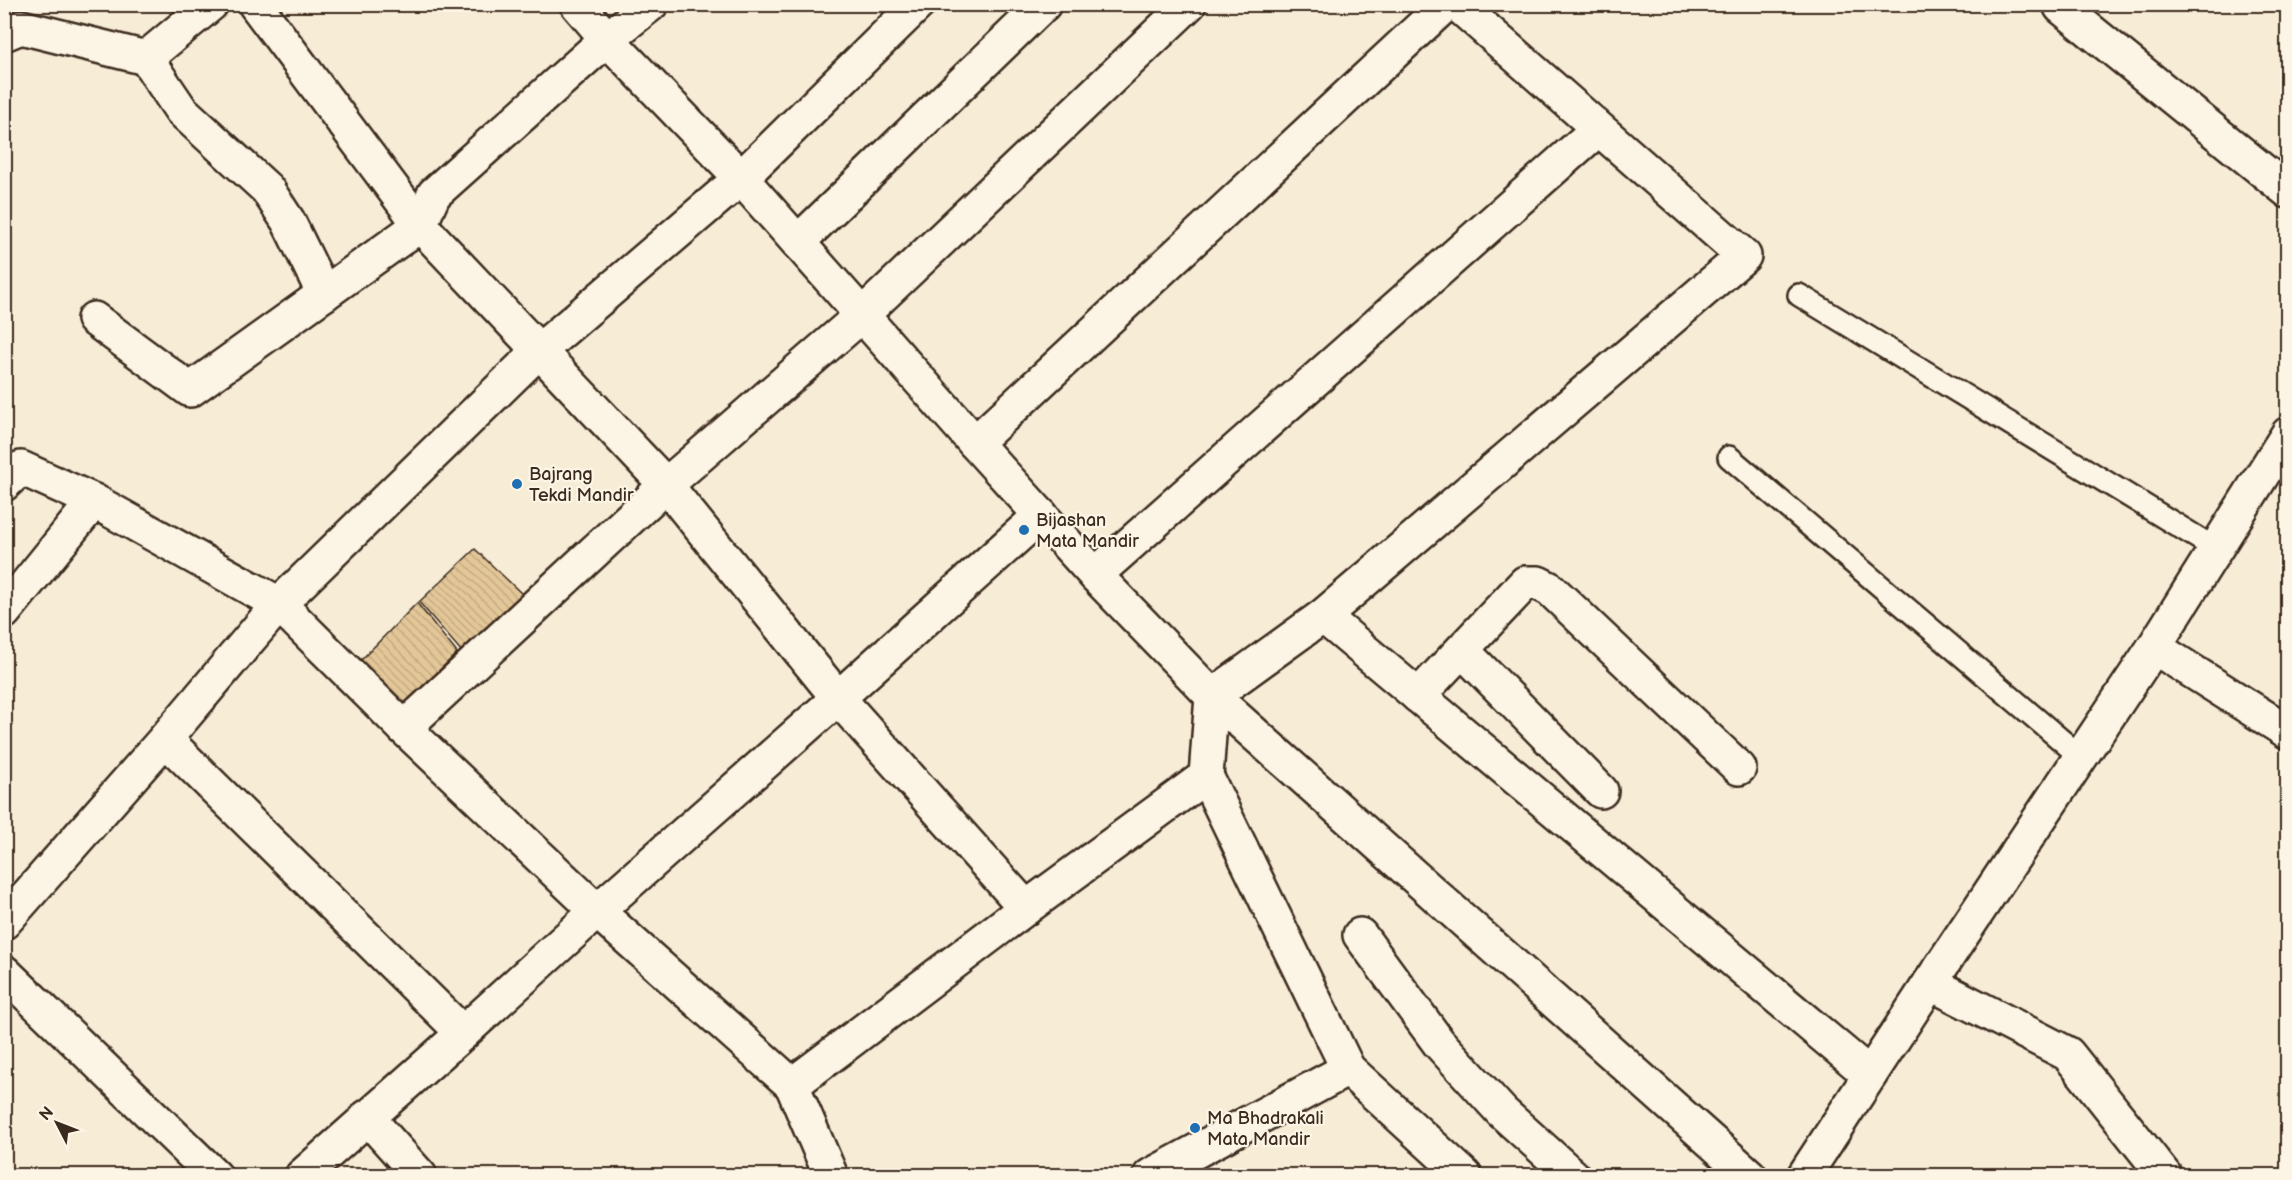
<svg xmlns="http://www.w3.org/2000/svg" width="2292" height="1180" viewBox="0 0 2292 1180" font-family="'Balsamiq Sans',sans-serif">
<style>
.building{fill:url(#building-back-hatch);stroke:#3b2a1e;stroke-width:1.5}
.lines{fill:none;stroke-linecap:round;stroke-linejoin:round}
.lane-casing{stroke:#3b2a1e;stroke-width:26}
.street-casing{stroke:#3b2a1e;stroke-width:38}
.lane{stroke:#fcf5e5;stroke-width:21}
.street{stroke:#fcf5e5;stroke-width:33}
.poi-dot{fill:#1f6fb2;stroke:#fcf5e5;stroke-width:2}
.labels{text-anchor:middle;dominant-baseline:central;stroke-width:4.5;stroke-linejoin:round;paint-order:stroke}
.poi-label{font-size:18px;fill:#3b2a1e;stroke:#fcf5e5;text-anchor:start}
</style>
<defs>
<pattern id="building-back-hatch" width="6" height="6" patternUnits="userSpaceOnUse" patternTransform="scale(1.5)"><rect width="6" height="6" fill="#e4c798"/><path d="M-1 5l2 2M0 0l6 6M5-1l2 2" fill="none" stroke="#c4ab83"/></pattern>
</defs>
<rect width="100%" height="100%" fill="#f7ecd6"/>
<filter id="ink" filterUnits="userSpaceOnUse"><feTurbulence type="fractalNoise" baseFrequency=".0167" numOctaves="2"/><feDisplacementMap in="SourceGraphic" scale="12" xChannelSelector="R" yChannelSelector="G"/><feConvolveMatrix kernelMatrix="1 2 1 2 8 2 1 2 1" color-interpolation-filters="sRGB"/></filter>
<g filter="url(#ink)">
<g class="building">
<path d="M475 549 522 594 462 652 419 602Z"/>
<path d="M417 603 457 653 403 706 360 661Z"/>
</g>
<g class="lines">
<g class="lane-casing">
<g id="lane">
<path d="M1799 295 2216 549"/>
<path d="M1729 457 2081 757"/>
</g>
</g>
<g class="street-casing">
<g id="street">
<path d="M255 4 420 225 666 485 838 698 1026 908"/>
<path d="M577 4 607 39 741 178 975 443 1095 575 1212 696 1750 1176"/>
<path d="M1457 4 1744 256 1323 616 1212 696 1206 776 1348 1069 1465 1176"/>
<path d="M2061 7 2288 191"/>
<path d="M4 34 21 27 146 58 211 4"/>
<path d="M146 58 181 110 267 189 288 221 324 294"/>
<path d="M799 241 1044 4"/>
<path d="M94 319 190 390 420 225 434 194 607 39 651 4"/>
<path d="M975 443 1446 4"/>
<path d="M4 484 21 468 94 501 279 604 404 728 597 911 792 1085 1026 908 1206 776"/>
<path d="M1095 575 1598 129"/>
<path d="M4 612 94 501"/>
<path d="M1323 616 1870 1075"/>
<path d="M2154 647 2288 732"/>
<path d="M1462 650 1601 791"/>
<path d="M1418 696 1525 583H1538L1550 589 1739 768"/>
<path d="M404 728 666 485 862 315 1189 4"/>
<path d="M165 739 463 1033"/>
<path d="M4 922 165 739 279 604 540 350 741 178 918 4"/>
<path d="M1360 935 1439 1043 1502 1112 1573 1176"/>
<path d="M4 972 215 1176"/>
<path d="M1930 983 2068 1054 2165 1176"/>
<path d="M792 1085 831 1176"/>
<path d="M367 1117 420 1176"/>
<path d="M302 1176 463 1033 597 911 838 698 1041 515"/>
<path d="M1150 1176 1348 1069"/>
<path d="M1804 1176 1930 983 2154 647 2288 434"/>
</g>
</g>
<use href="#lane" class="lane"/>
<use href="#street" class="street"/>
</g>
</g>
<g class="poi-dot">
<circle cx="517" cy="484" r="6"/>
<circle cx="1024" cy="530" r="6"/>
<circle cx="1195" cy="1128" r="6"/>
</g>
<g class="labels">
<g class="poi-label">
<text x="529" y="474">Bajrang<tspan x="529" dy="21">Tekdi Mandir</tspan></text>
<text x="1036" y="520">Bijashan<tspan x="1036" dy="21">Mata Mandir</tspan></text>
<text x="1207" y="1118">Ma Bhadrakali<tspan x="1207" dy="21">Mata Mandir</tspan></text>
</g>
</g>
<rect width="2292" height="1180" fill="none" stroke="#fcf5e5" stroke-width="24"/>
<rect x="12" y="12" width="2268" height="1156" fill="none" stroke="#3b2a1e" stroke-width="2" filter="url(#ink)"/>
<g transform="translate(57 1123) rotate(312)" stroke="#fcf5e5" stroke-width="4.5" paint-order="stroke">
<path d="M0-4.5L10 22L0 15L-10 22Z" fill="#3b2a1e"/>
<text y="-9" font-size="16" font-weight="bold" text-anchor="middle" fill="#3b2a1e">N</text>
</g>
</svg>
